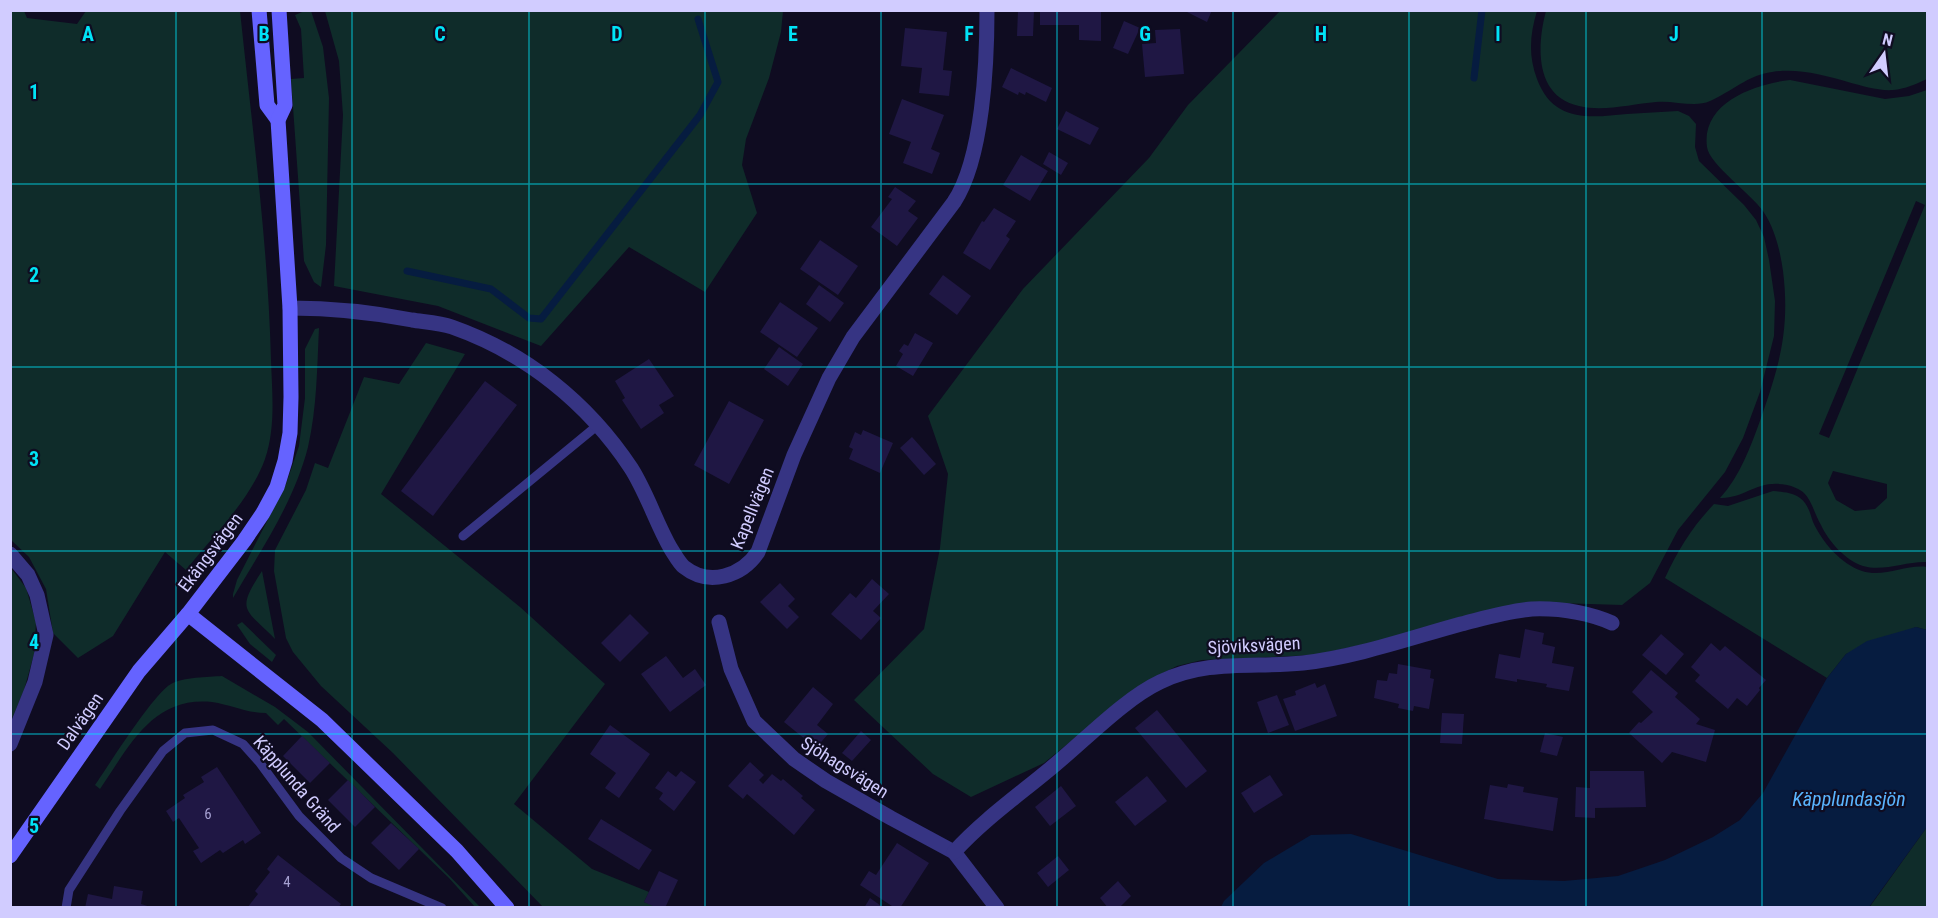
<svg xmlns="http://www.w3.org/2000/svg" width="1938" height="918" viewBox="0 0 1938 918" font-family="'Roboto Condensed',sans-serif">
<style>
.green{fill:#0f2c2a;fill-rule:evenodd}
.water{fill:#061c40}
.lines{fill:none;stroke-linecap:round;stroke-linejoin:round}
.stream{stroke:#061c40;stroke-width:7}
.building{fill:#1f1744}
.lane{stroke:#363483;stroke-width:9}
.street{stroke:#363483;stroke-width:15}
.secondary{stroke:#6563ff;stroke-width:15}
.grid{fill:none;stroke:#00e3f7;stroke-width:1.5;stroke-opacity:0.55}
.labels{text-anchor:middle;dominant-baseline:central;stroke-width:4.5;stroke-linejoin:round;paint-order:stroke}
.number-label{font-size:15px;fill:#a49fd0}
.street-label{font-size:18px;fill:#d1ccff;stroke:#0f0c21}
.water-label{font-size:20px;font-style:italic;fill:#5ab5ff;stroke:#0f0c21}
.grid-label{font-size:20px;text-anchor:middle;font-weight:bold;fill:#00e3f7;stroke:#0f0c21;stroke-width:4.5;stroke-linejoin:round;paint-order:stroke}
</style>
<rect width="100%" height="100%" fill="#0f0c21"/>
<g class="green">
<path d="M307 10 311 11 323 47 329 98 326 245 321 287 314 282 304 261 291 79 304 78 301 29 295 15Z"/>
<path d="M10 11H24L27 18 77 24 86 11H240C252 126 268 243 271 360 272 392 276 427 265 459 251 499 212 537 186 570L165 552 113 636 78 658 53 633 46 589 29 557 11 540Z"/>
<path d="M325 11H783L781 32 769 78 746 139 742 165 757 213 705 292 629 247 541 346 438 306 334 286 343 115 339 61Z"/>
<path d="M1280 11H1537C1530 34 1528 55 1537 79 1553 122 1588 118 1627 114 1644 113 1661 112 1678 111L1689 116 1696 124 1695 147 1699 161 1744 205 1756 220 1764 237 1769 260 1775 301 1774 336 1760 392 1743 438 1725 472 1678 530 1650 583 1622 605 1557 603 1314 655 1202 660 1177 666 1151 679 1123 699 1044 763 971 797 933 774 854 700 924 629 940 548 948 474 928 416 1023 289 1149 158 1188 105Z"/>
<path d="M1546 11H1927V79C1916 84 1905 89 1893 90 1878 91 1863 86 1848 82 1823 75 1798 68 1772 72 1748 75 1731 92 1710 101 1695 108 1673 100 1656 102 1632 104 1603 112 1579 106 1534 96 1537 45 1546 11Z"/>
<path d="M1790 80 1885 99 1909 96 1927 90V562C1906 561 1884 572 1863 566 1845 560 1829 542 1821 525 1815 515 1812 501 1804 493 1800 489 1792 486 1787 485 1757 479 1745 499 1720 498 1740 476 1751 446 1761 418 1780 364 1790 328 1783 271 1780 250 1775 229 1763 211 1751 194 1709 164 1707 147 1701 102 1756 84 1790 80ZM1916 201 1925 205 1829 438 1819 434ZM1833 471 1887 484V498L1875 509 1855 511 1836 500 1828 483Z"/>
<path d="M319 328C317 368 317 408 308 447 294 502 261 550 233 598V594L237 580 286 484 299 446 305 398V349L315 329Z"/>
<path d="M426 343 465 354 381 494 520 607 605 684 514 804 592 869 649 892 644 902 657 907H543L393 753 321 686 293 652 286 638 274 571 275 550 306 490 315 463 328 468 364 377 399 384Z"/>
<path d="M1773 491C1782 492 1792 492 1800 498 1808 504 1810 513 1813 522 1822 542 1841 564 1862 571 1884 578 1906 564 1927 567V630L1916 627 1846 654 1827 678 1665 578C1678 550 1692 527 1714 504L1728 506Z"/>
<path d="M11 568 26 588 36 622 34 654 24 690 11 721Z"/>
<path d="M262 571 275 639C244 608 236 611 262 571Z"/>
<path d="M242 622 276 655 272 662 250 644 237 625Z"/>
<path d="M222 676 275 707 308 732 480 907H475L449 878 284 719 278 725 266 713C246 713 232 705 212 702 152 696 129 747 100 789L95 785C109 765 153 694 171 684 183 677 208 677 222 676Z"/>
<path d="M1927 827V907L1869 908Z"/>
</g>
<path class="water" d="M1916 627 1927 630V827L1869 907H1221L1224 901 1264 863 1311 835 1351 834 1498 879 1564 881 1618 876 1665 860 1713 837 1740 820 1763 793 1827 678 1846 654 1867 641Z"/>
<g class="lines">
<g class="stream">
<path d="M1474 78 1482 10"/>
<path d="M407 271 491 289 529 318 541 319 700 115 718 82 698 19"/>
</g>
</g>
<g class="building">
<path d="M1018 10H1034L1033 36H1017Z"/>
<path d="M1040 10H1101V41L1079 40V25H1040Z"/>
<path d="M1183 10H1212L1207 22Z"/>
<path d="M1124 21 1140 28 1128 54 1113 48Z"/>
<path d="M905 28 947 32 943 70 952 71 949 96 919 93 922 68 901 66Z"/>
<path d="M1180 29 1184 74 1145 77 1142 44 1156 43 1155 30Z"/>
<path d="M1011 68 1052 88 1046 102 1026 92 1025 95 1019 92 1018 95 1002 87Z"/>
<path d="M902 99 944 115 931 149 940 153 932 174 903 163 911 142 889 134Z"/>
<path d="M1066 111 1099 128 1090 145 1057 129Z"/>
<path d="M1049 152 1068 163 1061 175 1043 164Z"/>
<path d="M1021 155 1048 171 1030 201 1003 185Z"/>
<path d="M895 187 916 201 908 211 918 218 897 246 871 227 892 199 888 197Z"/>
<path d="M994 208 1016 221 1006 236 1010 239 990 270 963 253 982 221 984 222Z"/>
<path d="M820 240 858 266 838 295 800 269Z"/>
<path d="M943 275 971 296 957 315 929 294Z"/>
<path d="M819 285 844 303 830 322 806 304Z"/>
<path d="M780 302 818 328 797 357 760 332Z"/>
<path d="M915 333 933 343 913 376 896 366 903 354 899 351 904 344 908 346Z"/>
<path d="M779 347 803 364 788 386 764 369Z"/>
<path d="M649 359 674 396 659 405 664 413 641 429 622 400 625 398 615 381Z"/>
<path d="M485 381 517 405 433 516 401 491Z"/>
<path d="M729 401 764 420 729 484 694 465Z"/>
<path d="M863 430 893 443 880 473 849 459 853 449 849 447 855 432 861 435Z"/>
<path d="M912 437 936 464 924 475 900 448Z"/>
<path d="M872 579 889 594 873 611 881 618 861 640 831 614 850 593 856 598Z"/>
<path d="M780 583 795 599 788 606 799 617 787 629 760 602Z"/>
<path d="M630 614 649 633 620 662 601 643Z"/>
<path d="M1525 629 1544 633 1542 644 1555 647 1552 663 1574 667 1569 691 1546 687 1547 684 1517 679V682L1495 678 1499 654 1520 658Z"/>
<path d="M1661 634 1684 654 1666 675 1642 655Z"/>
<path d="M1711 643 1720 651 1725 646 1766 680 1759 688 1760 690 1747 706 1737 698 1728 709 1695 681 1700 675 1691 667Z"/>
<path d="M666 656 683 678 695 669 706 685 670 712 641 674Z"/>
<path d="M1398 664 1431 670 1430 678 1434 679 1429 709 1414 706 1413 711 1398 708 1399 704 1374 698 1377 680 1387 681 1389 673 1397 674Z"/>
<path d="M1651 670 1678 693 1675 697 1700 719 1696 724 1715 730 1706 762 1672 752 1662 763 1629 733 1639 722 1641 723 1653 712 1632 692Z"/>
<path d="M1315 683 1317 688 1325 684 1337 716 1295 731 1283 699 1296 695 1295 691Z"/>
<path d="M813 687 833 704 817 725 828 734 816 748 784 722Z"/>
<path d="M1277 695 1289 725 1268 733 1257 702Z"/>
<path d="M1157 710 1207 771 1186 788 1135 728Z"/>
<path d="M1442 713 1464 714 1462 744 1440 743Z"/>
<path d="M610 725 650 754 619 798 605 788 616 773 590 754Z"/>
<path d="M861 731 871 740 852 761 842 753Z"/>
<path d="M1545 733 1563 737 1557 756 1540 752Z"/>
<path d="M302 736 330 763 310 783 283 756Z"/>
<path d="M750 762 764 775 759 780 763 784 772 774 781 781 783 779 803 796 801 798 815 810 794 835 747 794 743 799 728 786Z"/>
<path d="M217 767 261 833 245 844 243 840 223 853 220 850 201 863 193 851 199 848 179 818 173 822 166 811 185 798 183 795 204 782 201 777Z"/>
<path d="M668 771 676 777 681 771 696 782 674 811 659 799 663 793 655 788Z"/>
<path d="M1590 771H1644L1646 807 1595 808V818L1575 817 1576 787 1590 788Z"/>
<path d="M1270 775 1283 795 1254 813 1241 793Z"/>
<path d="M1147 776 1167 801 1135 826 1115 802Z"/>
<path d="M348 780 375 807 355 827 328 800Z"/>
<path d="M1508 784 1524 787 1523 792 1558 798 1553 831 1484 819 1490 785 1507 788Z"/>
<path d="M1061 786 1076 806 1050 826 1035 807Z"/>
<path d="M601 819 652 850 639 870 588 839Z"/>
<path d="M391 823 419 849 399 870 371 843Z"/>
<path d="M897 843 929 863 900 908H895L860 885 869 871 876 875Z"/>
<path d="M278 855 341 904 338 908H247L258 894 255 891 270 872 267 869Z"/>
<path d="M1058 856 1069 870 1048 887 1037 873Z"/>
<path d="M659 871 678 880 665 908H657L644 902Z"/>
<path d="M1118 881 1131 896 1119 908H1108L1100 898Z"/>
<path d="M114 886 143 891 141 904 154 908H85L88 894 112 899Z"/>
<path d="M870 898 884 908H864Z"/>
</g>
<g class="lines">
<g class="lane">
<path d="M463 536 598 425"/>
<path d="M66 908 69 890 120 811 163 751 185 733 213 730 243 744 260 763 299 816 341 858 371 878 442 908"/>
</g>
<g class="street">
<path d="M290 308C332 308 371 312 412 320 425 322 440 323 452 327 526 353 588 403 631 468 647 493 656 523 671 549 675 555 679 563 684 567 709 587 742 576 758 552L794 455 829 378 853 337 954 202C983 158 987 63 987 10"/>
<path d="M10 554 28 575 37 595 46 635 35 682 10 744"/>
<path d="M719 622 731 669 754 721 794 759 826 781 891 818 954 852 997 908"/>
<path d="M954 852C985 818 1023 792 1057 763 1087 738 1126 698 1160 682 1207 659 1253 668 1303 663 1356 657 1410 638 1461 624 1485 618 1508 611 1532 609 1561 608 1586 612 1612 623"/>
</g>
<g class="secondary">
<path d="M259 10 267 105 278 120"/>
<path d="M188 614 322 720 457 851 507 908"/>
<path d="M10 856 139 671 188 614 244 541 263 513 277 487 285 461 290 433 291 397 290 308 278 120 285 105 279 10"/>
</g>
</g>
<path class="grid" d="M176 10V908M352 10V908M529 10V908M705 10V908M881 10V908M1057 10V908M1233 10V908M1409 10V908M1586 10V908M1762 10V908M10 184H1928M10 367H1928M10 551H1928M10 734H1928"/>
<g class="labels">
<g class="number-label">
<text x="208" y="814">6</text>
<text x="287" y="882">4</text>
</g>
<g class="street-label">
<text transform="translate(752 508) rotate(-68)">Kapellvägen</text>
<text transform="translate(210 552) rotate(-53)">Ekängsvägen</text>
<text transform="translate(1254 645) rotate(-3)">Sjöviksvägen</text>
<text transform="translate(80 721) rotate(-55)">Dalvägen</text>
<text transform="translate(845 767) rotate(32)">Sjöhagsvägen</text>
<text transform="translate(297 784) rotate(49)">Käpplunda Gränd</text>
</g>
<g class="water-label">
<text x="1849" y="799">Käpplundasjön</text>
</g>
</g>
<g class="grid-label">
<text x="88" y="41">A</text>
<text x="264" y="41">B</text>
<text x="440" y="41">C</text>
<text x="617" y="41">D</text>
<text x="793" y="41">E</text>
<text x="969" y="41">F</text>
<text x="1145" y="41">G</text>
<text x="1321" y="41">H</text>
<text x="1498" y="41">I</text>
<text x="1674" y="41">J</text>
<text x="34" y="99">1</text>
<text x="34" y="282">2</text>
<text x="34" y="466">3</text>
<text x="34" y="649">4</text>
<text x="34" y="833">5</text>
</g>
<rect width="1938" height="918" fill="none" stroke="#d1ccff" stroke-width="24"/>
<g transform="translate(1884 54) rotate(14)" stroke="#0f0c21" stroke-width="4.5" paint-order="stroke">
<path d="M0-4.5L10 22L0 15L-10 22Z" fill="#d1ccff"/>
<text y="-9" font-size="16" font-weight="bold" text-anchor="middle" fill="#d1ccff">N</text>
</g>
</svg>
